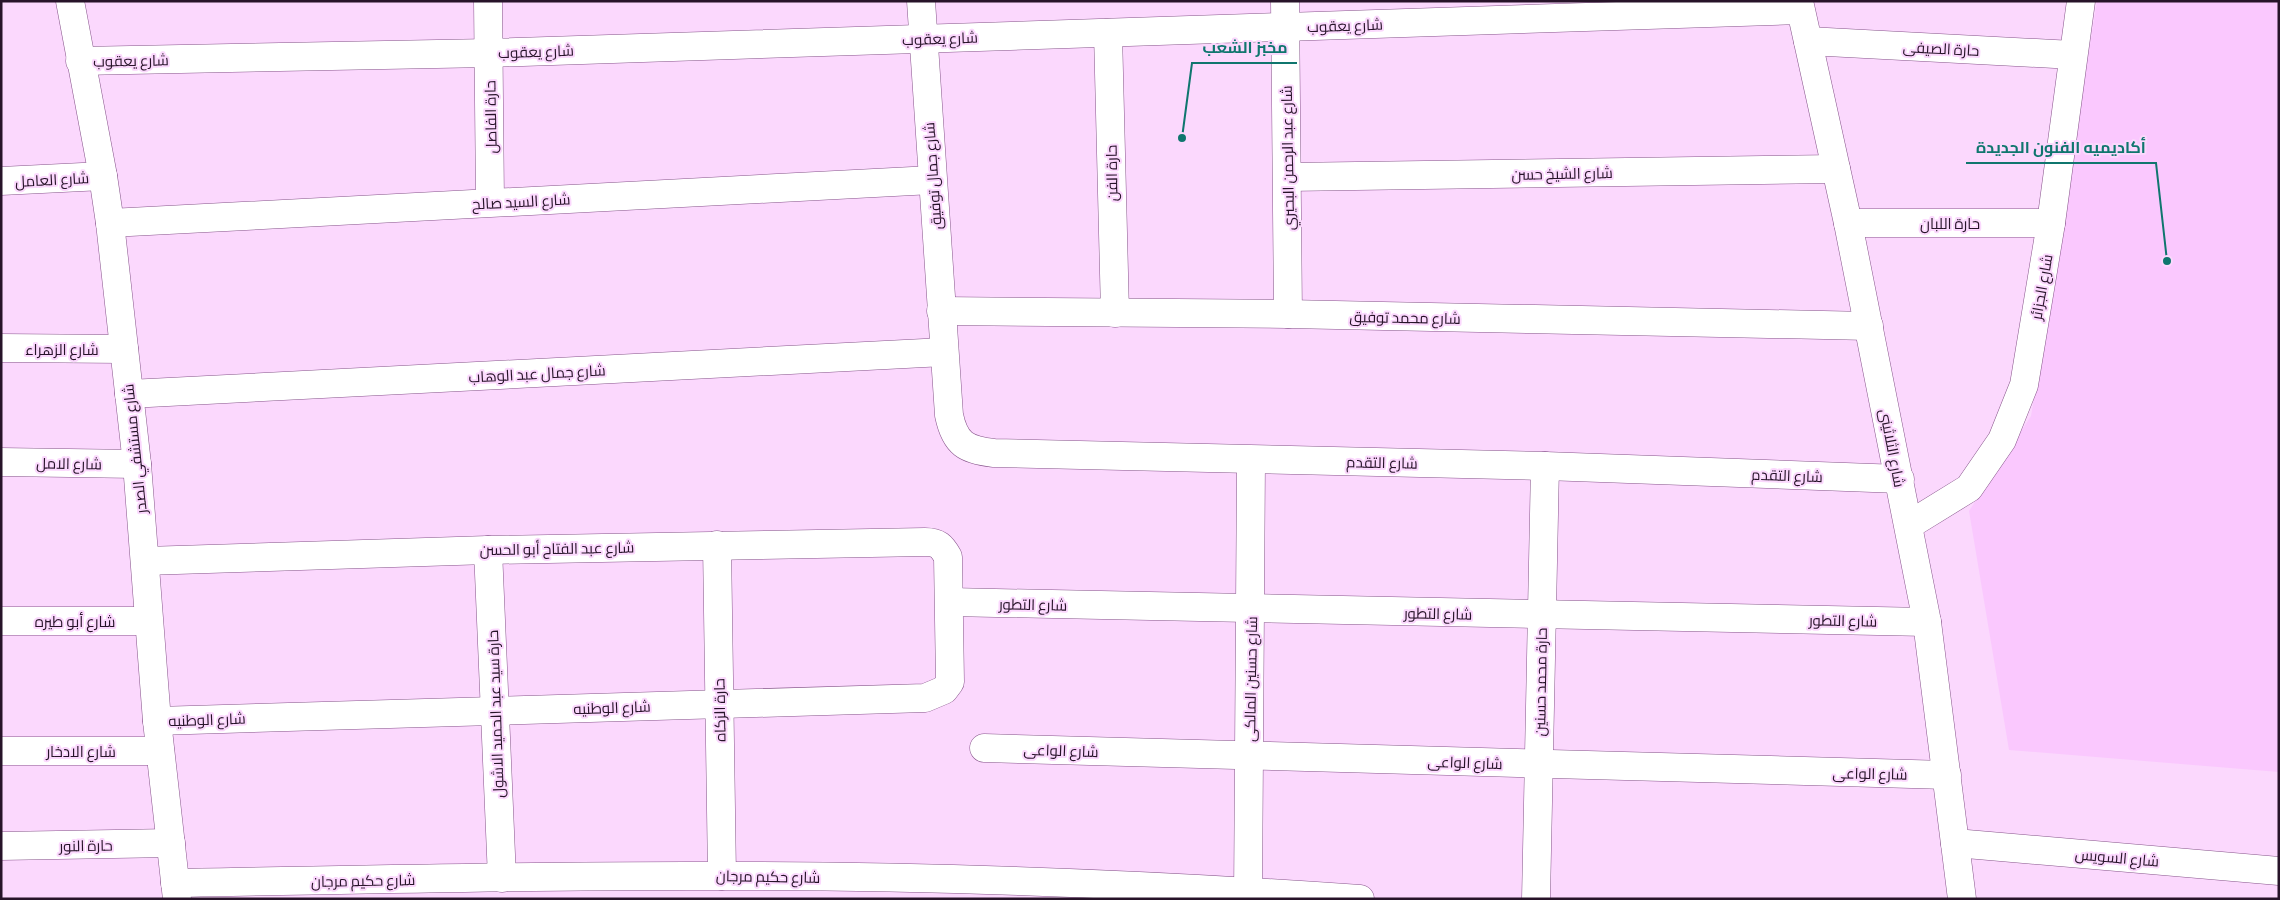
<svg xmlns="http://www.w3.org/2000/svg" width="2280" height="900" viewBox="0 0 2280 900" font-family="Barlow,Cairo,sans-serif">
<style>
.built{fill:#fac8fe}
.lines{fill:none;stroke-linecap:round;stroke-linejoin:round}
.minor-casing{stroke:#87558b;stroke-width:29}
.minor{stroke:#fff;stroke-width:28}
.labels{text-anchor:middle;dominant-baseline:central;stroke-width:4;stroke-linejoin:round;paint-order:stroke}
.street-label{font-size:15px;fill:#271329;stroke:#fbd8fd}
.leader{fill:none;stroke:#0f766e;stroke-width:2}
.callout-dot{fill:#0f766e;stroke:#fbd8fd;stroke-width:2}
.callout-label{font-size:16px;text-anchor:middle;font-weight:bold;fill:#0f766e;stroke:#fbd8fd;stroke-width:4;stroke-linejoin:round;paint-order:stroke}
</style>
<rect width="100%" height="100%" fill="#fbd8fd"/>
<path class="built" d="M2097 1H2279V772L2009 750 1969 511 2031 416Z"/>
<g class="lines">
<g class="minor-casing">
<g id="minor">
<path d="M70 1 103 176 110 223 137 464 157 721 177 899"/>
<path d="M488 1 490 202"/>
<path d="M921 1 949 415C955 444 966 450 994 453L1545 466 1900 479"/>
<path d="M1285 1 1288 314"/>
<path d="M1799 1 1848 223 1927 622 1962 899"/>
<path d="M1108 33 1115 313"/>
<path d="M1808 41 2073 55"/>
<path d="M80 61 489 53 1800 10"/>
<path d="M1288 177 1836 169"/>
<path d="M1 181 103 176"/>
<path d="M110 223 932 180"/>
<path d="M1848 223H2051"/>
<path d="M941 311 1288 314 1869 326"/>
<path d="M1 348 124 349"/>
<path d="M129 394 944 352"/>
<path d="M1 462 137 464"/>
<path d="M1909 525 1969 488 2002 440 2024 385 2051 223 2081 1"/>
<path d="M717 545 722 876"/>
<path d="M488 550 502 878"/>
<path d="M145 561 488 550 925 542C938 542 942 546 948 557L950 682 944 690 925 698 157 721"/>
<path d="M950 602 1927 622"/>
<path d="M1 621H148"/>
<path d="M984 748 1947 775"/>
<path d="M1 751H160"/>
<path d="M1955 843 2279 871"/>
<path d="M1 846 171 843"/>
<path d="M175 883C358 880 541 875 723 876 936 876 1148 884 1360 899"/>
<path d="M1248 899 1251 460"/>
<path d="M1536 899 1545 466"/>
</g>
</g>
<use href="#minor" class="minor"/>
</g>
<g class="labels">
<g class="street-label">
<text transform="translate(1345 25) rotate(-2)">شارع يعقوب</text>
<text transform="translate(940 38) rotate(-2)">شارع يعقوب</text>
<text transform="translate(1941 48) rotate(3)">حارة الصيفى</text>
<text transform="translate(536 51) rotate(-2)">شارع يعقوب</text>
<text transform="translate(131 60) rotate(-1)">شارع يعقوب</text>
<text transform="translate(490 117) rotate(-91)">حارة الفاصل</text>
<text transform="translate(1287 158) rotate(-91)">شارع عبد الرحمن البحيري</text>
<text transform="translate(1111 173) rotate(-91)">حارة الفن</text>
<text transform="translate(1562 173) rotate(-1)">شارع الشيخ حسن</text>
<text transform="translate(932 176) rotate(-94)">شارع جمال توفيق</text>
<text transform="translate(52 179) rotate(-3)">شارع العامل</text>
<text transform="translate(521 201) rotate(-3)">شارع السيد صالح</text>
<text x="1950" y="223">حارة اللبان</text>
<text transform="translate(2041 287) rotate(-80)">شارع الجزائر</text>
<text transform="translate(1405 317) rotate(1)">شارع محمد توفيق</text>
<text x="62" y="349">شارع الزهراء</text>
<text transform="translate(537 373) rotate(-3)">شارع جمال عبد الوهاب</text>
<text transform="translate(1893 448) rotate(79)">شارع الثلاثينى</text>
<text transform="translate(134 449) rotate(-96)">شارع مستشفي الصدر</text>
<text transform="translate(1382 462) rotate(1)">شارع التقدم</text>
<text transform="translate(69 463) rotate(1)">شارع الامل</text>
<text transform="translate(1787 475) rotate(2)">شارع التقدم</text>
<text transform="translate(557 548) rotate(-1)">شارع عبد الفتاح أبو الحسن</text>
<text transform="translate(1033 604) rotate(1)">شارع التطور</text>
<text transform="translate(1438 613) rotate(1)">شارع التطور</text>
<text transform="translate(1843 620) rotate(1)">شارع التطور</text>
<text x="75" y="621">شارع أبو طيره</text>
<text transform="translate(1250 679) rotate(-89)">شارع حسنين المالكى</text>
<text transform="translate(1540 682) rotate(-89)">حارة محمد حسنين</text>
<text transform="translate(612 707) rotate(-2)">شارع الوطنيه</text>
<text transform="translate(719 710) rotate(-91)">حارة الزكاه</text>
<text transform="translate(495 714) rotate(-92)">حارة سيد عبد الحميد الاشول</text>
<text transform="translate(207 719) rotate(-2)">شارع الوطنيه</text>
<text transform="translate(1061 750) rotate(2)">شارع الواعى</text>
<text x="81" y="751">شارع الادخار</text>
<text transform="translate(1465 762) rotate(2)">شارع الواعى</text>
<text transform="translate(1870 773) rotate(1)">شارع الواعى</text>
<text transform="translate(86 845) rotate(-1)">حارة النور</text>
<text transform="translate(2117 857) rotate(5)">شارع السويس</text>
<text transform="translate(768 876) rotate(1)">شارع حكيم مرجان</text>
<text transform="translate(363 880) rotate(-1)">شارع حكيم مرجان</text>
</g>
</g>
<path class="leader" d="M1182 138L1192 63H1297M2167 261L2156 163H1966"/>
<g class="callout-dot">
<circle cx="1182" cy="138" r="5"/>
<circle cx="2167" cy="261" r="5"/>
</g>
<g class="callout-label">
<text x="1245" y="53">مخبز الشعب</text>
<text x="2061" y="153">أكاديميه الفنون الجديدة</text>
</g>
<rect width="2280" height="900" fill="none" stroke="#271329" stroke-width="5"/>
</svg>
